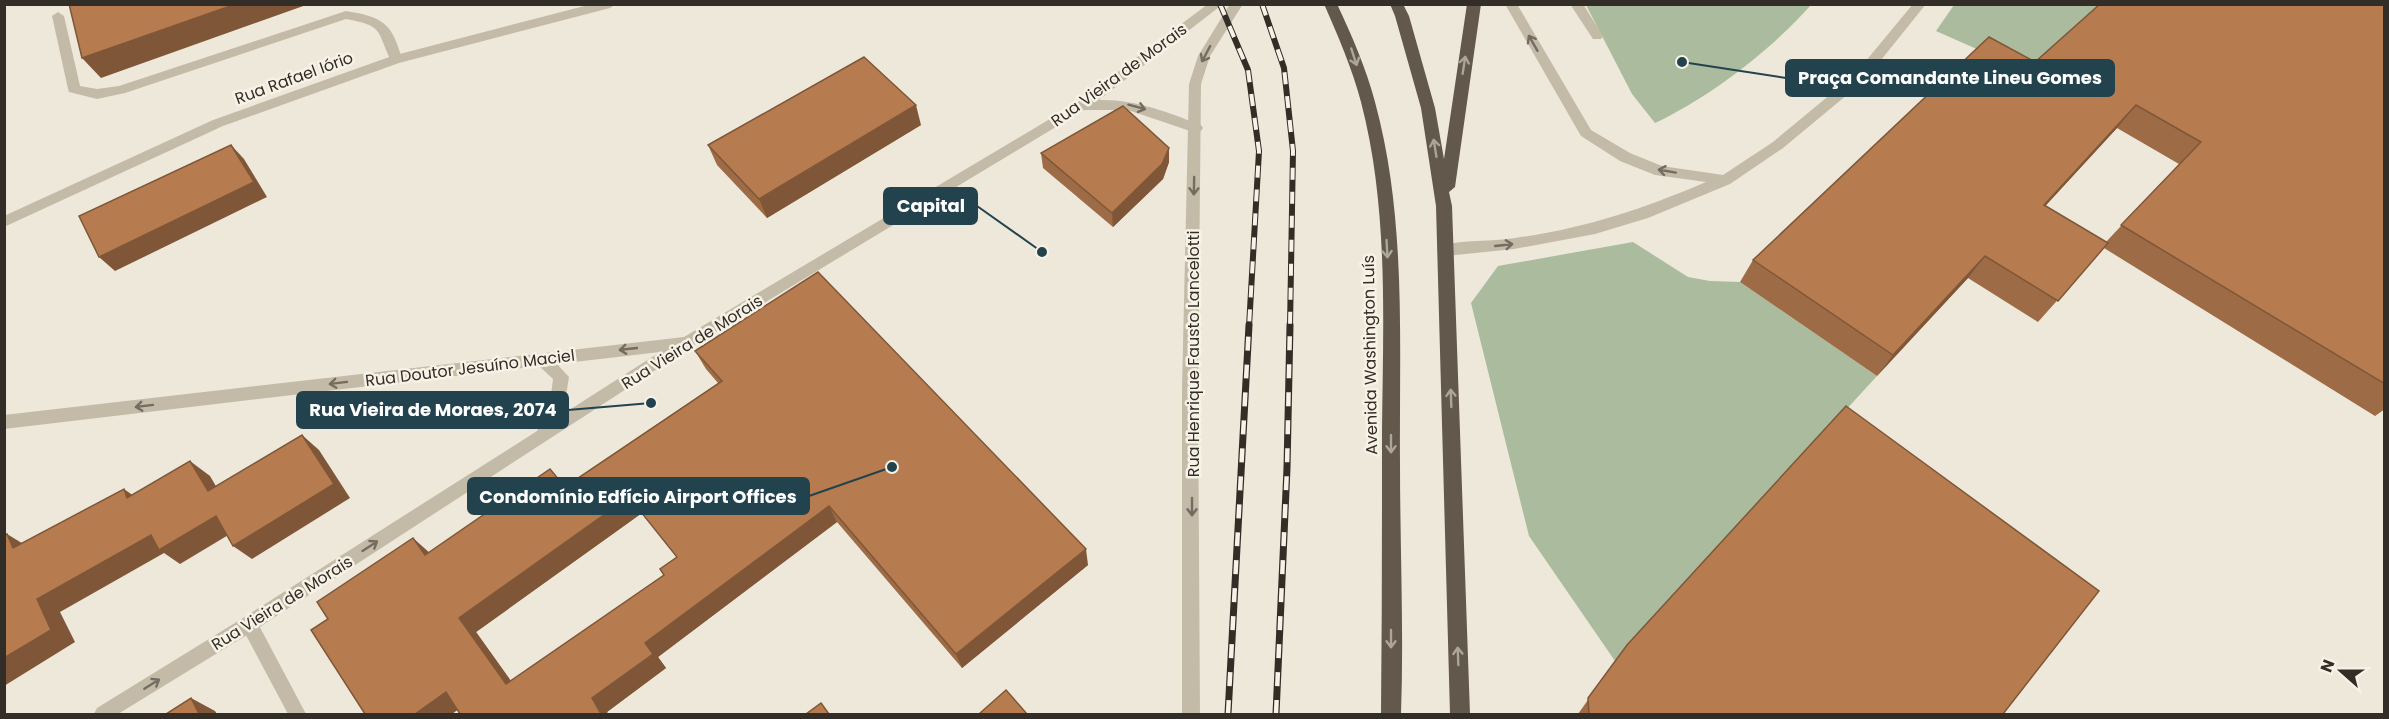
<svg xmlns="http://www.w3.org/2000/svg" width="2389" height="719" viewBox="0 0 2389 719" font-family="Poppins,sans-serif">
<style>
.green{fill:#abbb9d}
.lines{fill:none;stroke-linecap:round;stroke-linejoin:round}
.service{fill:#c4baa8;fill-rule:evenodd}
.minor{fill:#c4baa8;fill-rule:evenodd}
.tertiary{fill:#c4baa8;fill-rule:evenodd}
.trunk{fill:#62584c;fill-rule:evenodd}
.rail-far1-casing{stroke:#322d27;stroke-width:6}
.rail-casing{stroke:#322d27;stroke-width:7}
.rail-far1{stroke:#f6f2e6;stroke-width:4;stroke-dasharray:12;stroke-linecap:butt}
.rail{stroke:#f6f2e6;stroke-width:4.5;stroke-dasharray:14;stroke-linecap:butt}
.wall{fill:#9d6b45;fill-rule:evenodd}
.shaded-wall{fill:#7f5738}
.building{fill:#b67c50;stroke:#7f5738;stroke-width:1.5;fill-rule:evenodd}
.oneway{stroke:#746c61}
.oneway2{stroke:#aca599}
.labels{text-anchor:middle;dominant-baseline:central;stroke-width:5;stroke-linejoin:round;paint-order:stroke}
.street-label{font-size:16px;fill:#322d27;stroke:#f6f2e6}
.leader{fill:none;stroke:#22434e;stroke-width:2}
.callout-dot{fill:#22434e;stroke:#f6f2e6;stroke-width:2}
.callout{fill:#22434e;stroke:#22434e;stroke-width:2}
.callout-label{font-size:18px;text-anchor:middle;font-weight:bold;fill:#fff}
</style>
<rect width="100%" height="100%" fill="#eee8db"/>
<g class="green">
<path d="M1586 5H1811C1771 50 1710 97 1655 123L1632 94Z"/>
<path d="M1954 5H2109L2028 77 2006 62 1936 31Z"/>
<path d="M1633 242 1688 277 1710 281 1740 282 1877 376 1615 661 1529 536 1471 303 1498 266Z"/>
</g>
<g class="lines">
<g class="service">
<path d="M1570 4H1583L1603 36 1601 39H1593Z"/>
<path d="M346 11C383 17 392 23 402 59L400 62H392C376 32 386 26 346 19L125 93 97 99 69 92 68 89 52 16 58 12 64 16 80 86 97 89 119 86Z"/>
</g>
<g class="minor">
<path d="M592 4H616L610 8 399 63 223 126 4 227V216L213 120 392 56Z"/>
<path d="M1230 4H1243L1210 56 1201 84 1198 389 1200 714H1182V389L1189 84 1198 56Z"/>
<path d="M1505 4H1517L1591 130 1630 153 1662 166 1723 175 1773 142 1855 74 1913 4H1926L1865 80 1783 148 1730 184 1648 218 1595 234 1514 249 1446 256 1441 254 1439 250 1441 246C1464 239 1491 242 1515 238 1586 228 1640 210 1706 182L1655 175 1620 161 1581 136Z"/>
<path d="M249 616 255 618 306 714H288L240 624 243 618Z"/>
</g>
<path class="tertiary" d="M1208 4H1223L1099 100C1135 99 1167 112 1201 125L1203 128 1201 131 1196 133 1128 110H1084L691 347 255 630 118 714H94L97 708 243 618 537 431 549 410 553 379 539 366 4 429V415L684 337 1075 104ZM660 352 563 414 569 377 557 364Z"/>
<g class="trunk">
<path d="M1324 4H1337C1352 36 1366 68 1375 102 1407 219 1399 344 1400 464 1400 547 1404 631 1401 714H1381C1382 620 1382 526 1382 432 1383 323 1389 209 1361 102 1352 68 1338 36 1324 4Z"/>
<path d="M1390 4H1403L1409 16 1435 108 1444 159 1467 4H1481L1455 187 1449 192 1452 206 1470 714H1450L1436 206 1421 108 1395 16Z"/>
</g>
<g class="rail-far1-casing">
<g id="rail-far1">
<path d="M1220 4 1248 70 1259 151 1249 327"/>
<path d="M1262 4 1284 68 1293 151 1290 327"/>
</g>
</g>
<g class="rail-casing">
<g id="rail">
<path d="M1228 714 1249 325"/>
<path d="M1276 714 1287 468 1290 325"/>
</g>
</g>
<use href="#rail-far1" class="rail-far1"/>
<use href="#rail" class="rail"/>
</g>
<g class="wall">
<path d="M2385 4V409L2375 416 2104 248 2038 322 1968 278 1877 376 1740 282 1753 260 2035 62ZM2117 128 2179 164 2106 242 2045 206Z"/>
<path d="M921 125 767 218 717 165 708 145Z"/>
<path d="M1041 153 1169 162 1163 179 1113 227 1043 168Z"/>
<path d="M695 351 1088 565 962 668 837 522 658 657 666 668 607 712 608 714H460L457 710 452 714H365L429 552 565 486 718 383 706 369ZM642 513 677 557 664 575 511 681 476 632Z"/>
<path d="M1627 645 2003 714H1578Z"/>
</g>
<g class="shaded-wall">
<path d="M236 4H309L101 78 82 58Z"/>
<path d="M916 105 921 125 767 218 759 199Z"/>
<path d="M2136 105 2117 128 2026 227 2044 205Z"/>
<path d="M231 145 244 159 267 197 115 271 99 257Z"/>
<path d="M1169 148V162L1163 179 1113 227 1112 213Z"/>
<path d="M1985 256 1968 278 1877 376 1893 355Z"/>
<path d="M302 435 319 450 350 498 252 559 233 546Z"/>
<path d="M190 461 210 476 227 505 208 491Z"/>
<path d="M124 489 145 504 127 498Z"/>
<path d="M629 497 642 513 476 632 523 698 506 684 459 618Z"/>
<path d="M829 506 837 522 658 657 666 668 607 712 608 714H601L592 698 645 643Z"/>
<path d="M216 516 235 531 180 564 164 553 60 612 75 642 4 686V658L37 599 151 535Z"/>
<path d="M7 534 30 548H13Z"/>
<path d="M413 538 431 554 425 555Z"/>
<path d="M1086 549 1088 565 962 668 956 654Z"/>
<path d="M446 692 464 705 452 714H415Z"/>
<path d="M191 698 215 711 217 714H199Z"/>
</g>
<g class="building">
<path d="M69 4H236L82 58Z"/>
<path d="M2100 4H2385V384L2121 225 2201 142 2136 105 2044 205 2108 243 2058 301 1985 256 1893 355 1753 260 1989 37 2035 62Z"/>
<path d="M864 57 916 105 759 199 708 145Z"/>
<path d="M1123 106 1169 148 1162 164 1112 213 1041 153Z"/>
<path d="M231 145 254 182 99 257 79 216Z"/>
<path d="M818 272 1086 549 956 654 829 506 645 643 653 654 592 698 601 714H460L446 692 415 714H365L311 630 328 619 317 602 413 538 425 555 550 469 565 487 722 381 695 351ZM629 497 677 557 660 569 664 575 506 684 459 618Z"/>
<path d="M1846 406 2099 591 2003 714H1589L1588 698 1627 645Z"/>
<path d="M302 435 334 484 233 546 216 516 159 550 151 535 37 599 51 630 4 658V535L7 534 13 548 124 489 127 498 190 461 208 491Z"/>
<path d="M1006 690 1027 714H979Z"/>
<path d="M191 698 199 714H166Z"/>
<path d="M821 703 829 714H806Z"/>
</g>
<defs><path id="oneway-shaft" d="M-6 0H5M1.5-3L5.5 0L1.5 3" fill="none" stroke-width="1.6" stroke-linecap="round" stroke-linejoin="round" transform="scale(1.5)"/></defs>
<g class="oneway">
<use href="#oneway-shaft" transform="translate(1533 43) rotate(-120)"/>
<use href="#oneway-shaft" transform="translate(1206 54) rotate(118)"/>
<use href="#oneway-shaft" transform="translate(1137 107) rotate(15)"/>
<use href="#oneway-shaft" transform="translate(1667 171) rotate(-170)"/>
<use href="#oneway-shaft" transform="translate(1194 186) rotate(91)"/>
<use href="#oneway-shaft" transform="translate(1504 245) rotate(-6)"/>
<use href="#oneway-shaft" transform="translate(628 349) rotate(174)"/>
<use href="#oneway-shaft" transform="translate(338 383) rotate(173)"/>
<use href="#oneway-shaft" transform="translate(144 406) rotate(173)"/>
<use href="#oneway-shaft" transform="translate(1192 507) rotate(90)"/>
<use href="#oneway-shaft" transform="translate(370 546) rotate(-33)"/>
<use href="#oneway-shaft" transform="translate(152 684) rotate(-32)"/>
</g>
<g class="oneway2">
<use href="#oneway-shaft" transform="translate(1354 57) rotate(72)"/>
<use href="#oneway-shaft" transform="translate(1464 65) rotate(-81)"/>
<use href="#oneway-shaft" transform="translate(1435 148) rotate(-99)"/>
<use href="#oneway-shaft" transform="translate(1387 249) rotate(87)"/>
<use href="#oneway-shaft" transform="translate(1451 398) rotate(-92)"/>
<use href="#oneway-shaft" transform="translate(1391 444) rotate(90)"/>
<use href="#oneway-shaft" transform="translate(1391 639) rotate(90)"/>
<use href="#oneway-shaft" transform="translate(1458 656) rotate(-92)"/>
</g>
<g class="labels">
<g class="street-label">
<text transform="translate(1119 75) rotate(-36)">Rua Vieira de Morais</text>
<text transform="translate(294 78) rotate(-20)">Rua Rafael Iório</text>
<text transform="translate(692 342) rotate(-32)">Rua Vieira de Morais</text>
<text transform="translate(1193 354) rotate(-90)">Rua Henrique Fausto Lancelotti</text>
<text transform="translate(1370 355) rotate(-91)">Avenida Washington Luís</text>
<text transform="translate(470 368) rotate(-7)">Rua Doutor Jesuíno Maciel</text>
<text transform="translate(282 603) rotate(-32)">Rua Vieira de Morais</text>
</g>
</g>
<path class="leader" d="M1682 62L1786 78M1042 252L977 206M651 403L568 410M892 467L809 496"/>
<g class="callout-dot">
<circle cx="1682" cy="62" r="6"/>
<circle cx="1042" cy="252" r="6"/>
<circle cx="651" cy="403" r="6"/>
<circle cx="892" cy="467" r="6"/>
</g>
<g class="callout">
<rect x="1786" y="60" width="328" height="36" rx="6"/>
<rect x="884" y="188" width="93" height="36" rx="6"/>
<rect x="297" y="392" width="271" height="36" rx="6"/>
<rect x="468" y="478" width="341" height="36" rx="6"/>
</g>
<g class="callout-label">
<text x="1950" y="84">Praça Comandante Lineu Gomes</text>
<text x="931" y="212">Capital</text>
<text x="433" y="416">Rua Vieira de Moraes, 2074</text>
<text x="638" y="503">Condomínio Edfício Airport Offices</text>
</g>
<rect width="2389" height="719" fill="none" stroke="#322d27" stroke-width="12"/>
<g transform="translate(2341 671) rotate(291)" stroke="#f6f2e6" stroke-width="4.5" paint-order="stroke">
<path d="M0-4.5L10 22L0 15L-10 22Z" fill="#322d27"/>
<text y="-9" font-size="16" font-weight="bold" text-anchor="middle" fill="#322d27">N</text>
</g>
</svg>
